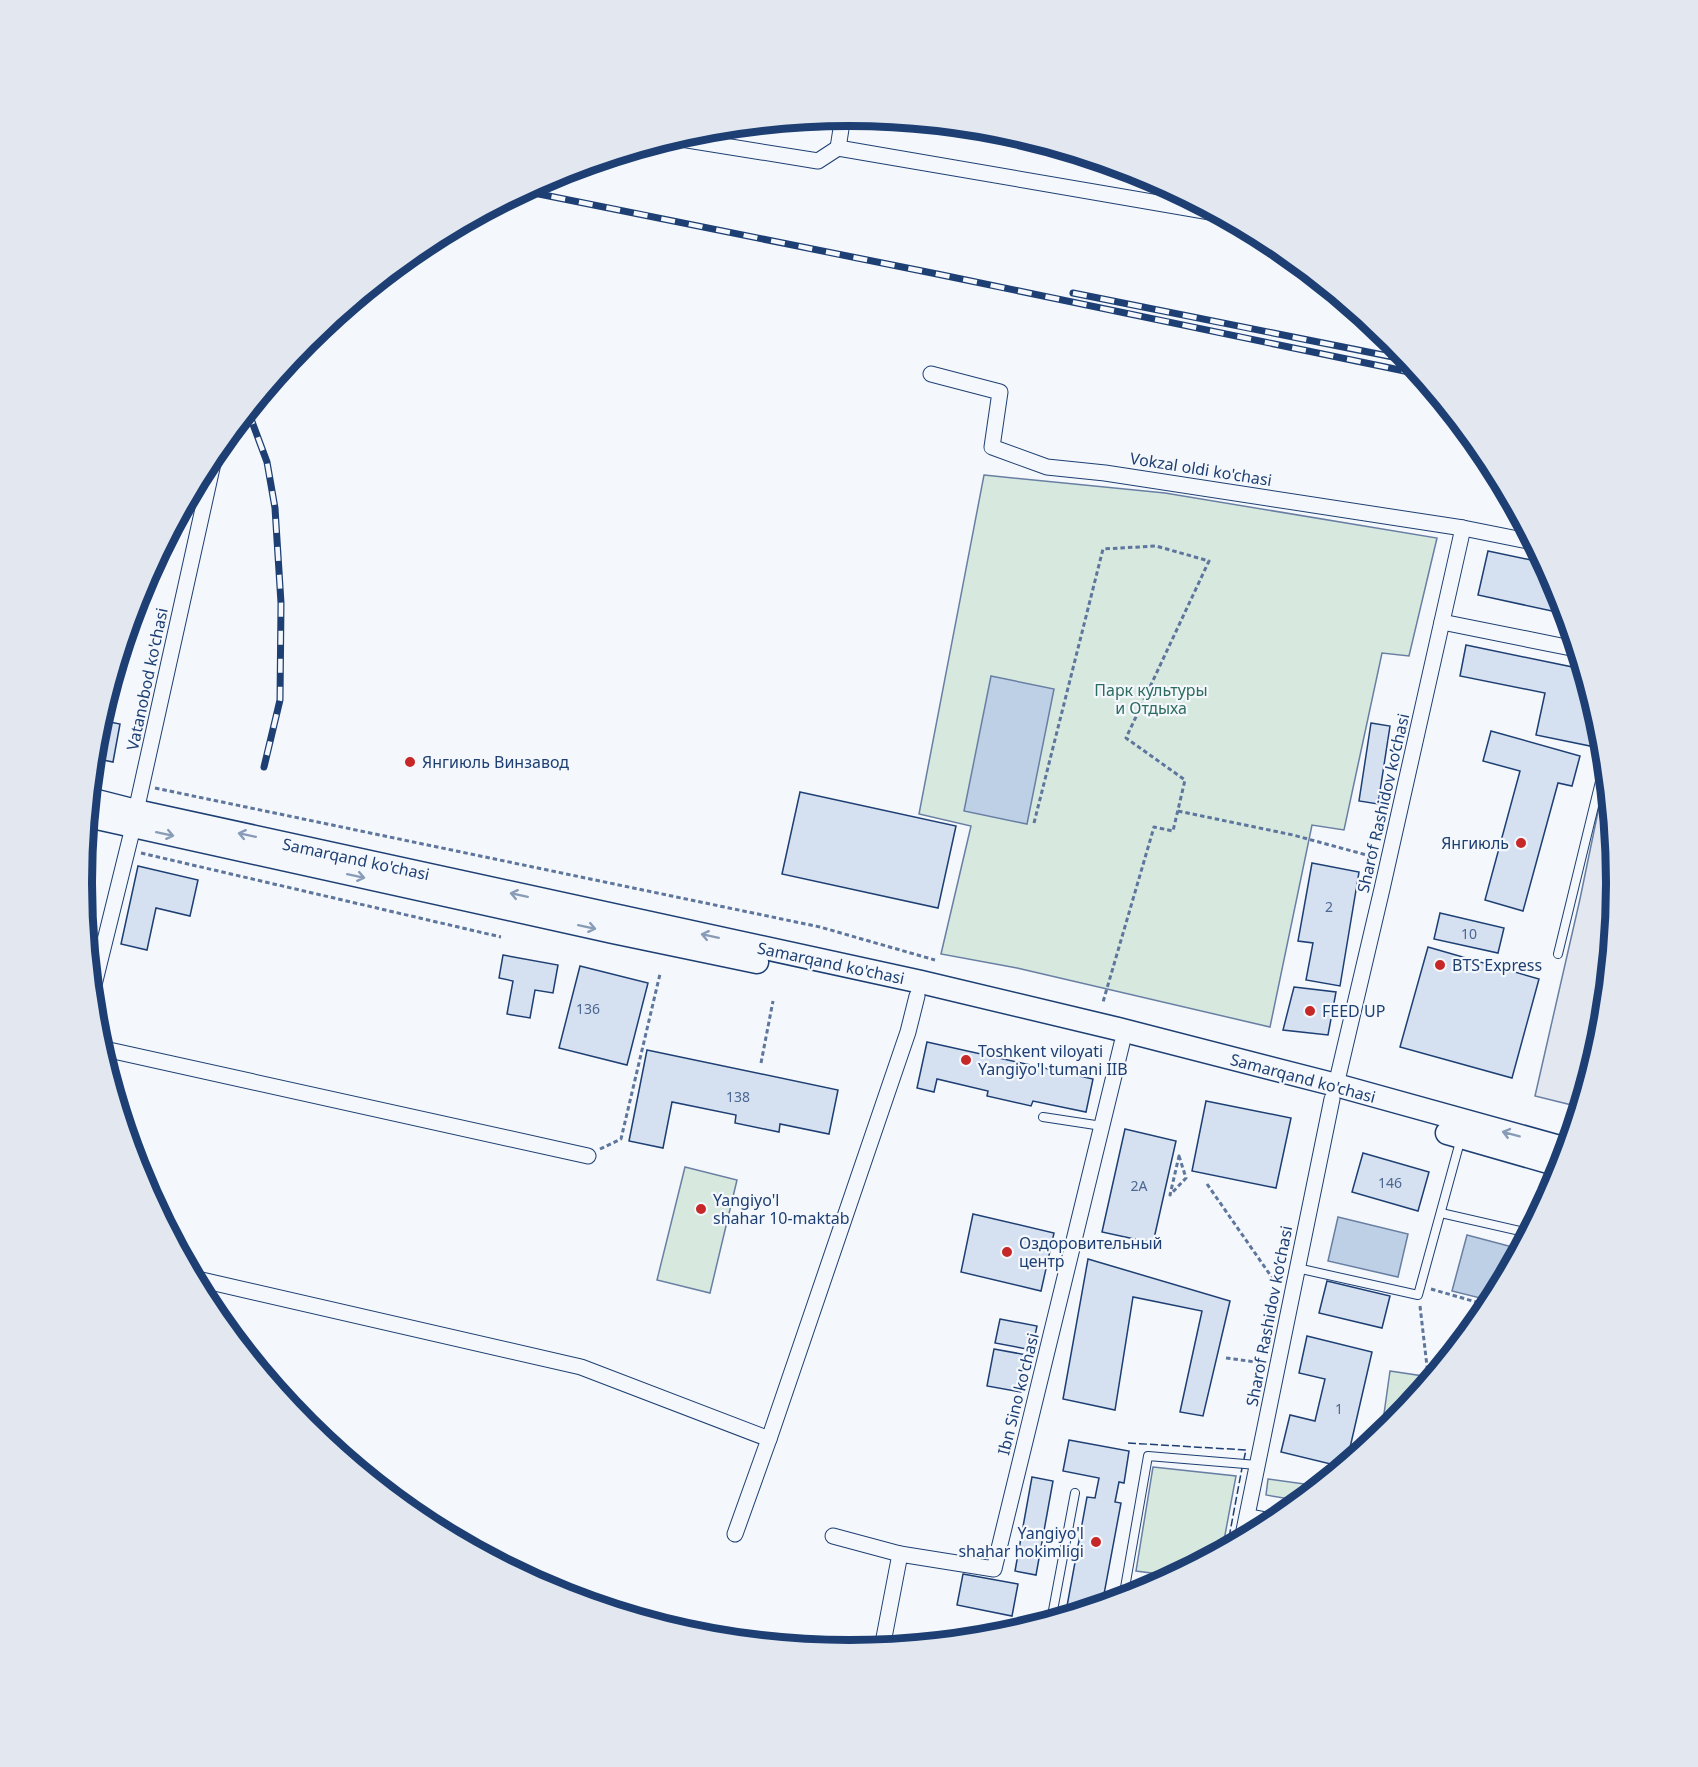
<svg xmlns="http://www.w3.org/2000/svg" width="1698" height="1767" viewBox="0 0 1698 1767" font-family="'Noto Sans',sans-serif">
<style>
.green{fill:#d7e8df;stroke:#687fa3;stroke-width:1.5}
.parking{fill:#e3e8f0;stroke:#687fa3;stroke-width:1.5}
.water{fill:#bed0e5;stroke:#687fa3;stroke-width:1.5}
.building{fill:#d5e0f0;stroke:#1d3f73;stroke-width:1.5}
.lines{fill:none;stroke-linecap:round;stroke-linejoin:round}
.lane-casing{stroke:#1d3f73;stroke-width:10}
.street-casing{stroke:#1d3f73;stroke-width:17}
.secondary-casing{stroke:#1d3f73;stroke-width:25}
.path{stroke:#5e769c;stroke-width:3;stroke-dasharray:4.5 3;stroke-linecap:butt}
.lane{stroke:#f4f7fb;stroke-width:8}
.street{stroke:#f4f7fb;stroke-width:15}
.secondary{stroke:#f4f7fb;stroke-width:22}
.rail-casing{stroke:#1d3f73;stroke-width:7}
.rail{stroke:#f4f7fb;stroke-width:4.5;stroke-dasharray:14;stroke-linecap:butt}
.fence{stroke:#1d3f73;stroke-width:1.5;stroke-dasharray:8 3;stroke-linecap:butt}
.oneway{stroke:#889bb7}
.poi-dot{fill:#c62828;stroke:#f4f7fb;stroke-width:2}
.labels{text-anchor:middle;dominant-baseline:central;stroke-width:4.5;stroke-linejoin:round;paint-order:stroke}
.number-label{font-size:14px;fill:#4b6792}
.street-label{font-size:16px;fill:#1d3f73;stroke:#f4f7fb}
.park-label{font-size:16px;fill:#2c6c60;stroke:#f4f7fb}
.poi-label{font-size:16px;fill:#1d3f73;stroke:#f4f7fb;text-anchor:start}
.rim{fill:none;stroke:#1d3f73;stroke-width:8}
</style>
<rect width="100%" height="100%" fill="#f4f7fb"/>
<g class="green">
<path d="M984 475 1165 493 1437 538 1409 656 1382 653 1344 830 1312 825 1270 1027 1017 968 941 954 971 826 919 814Z"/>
<path d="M685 1167 737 1180 710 1293 657 1280Z"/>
<path d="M1390 1371 1423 1376 1420 1393 1392 1427 1381 1435Z"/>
<path d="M1153 1467 1236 1476 1222 1551 1175 1576 1136 1571Z"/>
<path d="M1268 1479 1319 1486 1302 1501 1266 1495Z"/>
</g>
<path class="parking" d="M1606 773 1617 884 1602 1034 1580 1107 1535 1096 1580 899Z"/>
<g class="water">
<path d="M991 676 1054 689 1027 824 964 811Z"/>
<path d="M1338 1217 1408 1234 1398 1277 1328 1261Z"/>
<path d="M1467 1235 1520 1249 1492 1301 1452 1291Z"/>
</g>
<g class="building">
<path d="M1488 551 1545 563 1559 590 1566 614 1478 595Z"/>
<path d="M1466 645 1582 669 1599 724 1595 747 1536 735 1545 693 1460 676Z"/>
<path d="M100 720 120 724 113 762 93 758 96 733Z"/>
<path d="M1371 723 1390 726 1378 804 1359 801Z"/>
<path d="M1491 731 1580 756 1572 786 1558 783 1523 911 1485 900 1520 771 1483 761Z"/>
<path d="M800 792 956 826 938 908 782 874Z"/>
<path d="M1312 863 1359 872 1340 986 1306 980 1313 943 1298 941Z"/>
<path d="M138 866 198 880 190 916 156 908 147 950 121 944Z"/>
<path d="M1440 913 1504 928 1498 953 1434 939Z"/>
<path d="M1428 947 1539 979 1512 1078 1400 1047Z"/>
<path d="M503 955 558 965 553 993 535 990 530 1018 507 1014 513 981 499 978Z"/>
<path d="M580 966 648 983 627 1065 559 1048Z"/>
<path d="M1294 987 1336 992 1328 1035 1283 1030Z"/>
<path d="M927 1042 1093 1079 1086 1112 1033 1101 1031 1106 987 1096 988 1091 937 1079 934 1092 917 1088Z"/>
<path d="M647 1050 838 1090 829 1134 780 1124 779 1132 735 1123 736 1115 672 1102 663 1148 629 1141Z"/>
<path d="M1206 1101 1291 1118 1276 1188 1192 1171Z"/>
<path d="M1125 1129 1176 1141 1153 1243 1102 1232Z"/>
<path d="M1363 1153 1429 1172 1418 1211 1352 1192Z"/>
<path d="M973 1214 1054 1233 1041 1291 961 1272Z"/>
<path d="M1088 1259 1230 1301 1203 1416 1180 1412 1202 1311 1133 1297 1115 1410 1063 1399Z"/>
<path d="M1327 1281 1390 1296 1382 1328 1319 1313Z"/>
<path d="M1000 1319 1037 1326 1032 1350 995 1343Z"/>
<path d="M1307 1336 1372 1352 1346 1465 1343 1467 1281 1452 1290 1415 1315 1421 1325 1379 1299 1373Z"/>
<path d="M994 1349 1027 1355 1021 1392 987 1386Z"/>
<path d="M1069 1440 1129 1451 1124 1483 1119 1482 1115 1502 1121 1503 1102 1605 1065 1617 1087 1497 1095 1498 1099 1478 1063 1471Z"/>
<path d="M1032 1477 1053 1481 1036 1575 1015 1571Z"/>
<path d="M963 1574 1018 1584 1012 1616 957 1605Z"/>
</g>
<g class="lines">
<g class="lane-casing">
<g id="lane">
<path d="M1558 954 1605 761"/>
<path d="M1043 1117 1102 1126"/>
<path d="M1441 1213 1529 1233"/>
<path d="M1297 1268 1418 1295 1461 1138"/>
<path d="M1247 1513 1279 1519"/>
<path d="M1123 1599 1148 1456 1257 1465"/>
<path d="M1051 1621 1075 1493"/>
</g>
</g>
<g class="street-casing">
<g id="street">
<path d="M675 138 818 161 838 148 1216 213"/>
<path d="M838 148 843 116"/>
<path d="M931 374 1000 392 992 447 1047 467 1105 473 1463 528 1533 542"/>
<path d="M1442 622 1576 649"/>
<path d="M136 811 216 450"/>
<path d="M92 993 133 827"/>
<path d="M100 1048 588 1156"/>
<path d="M1336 1085 1382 889 1463 528"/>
<path d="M193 1278 581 1367 769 1439 735 1534"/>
<path d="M769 1439 908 1032 917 996"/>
<path d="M833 1536 900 1554"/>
<path d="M1242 1540 1332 1099"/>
<path d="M882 1648 900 1554 994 1569 1122 1043"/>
</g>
</g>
<g class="secondary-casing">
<g id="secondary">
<path d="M89 799 136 811 921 982 1118 1029 1336 1085 1567 1149"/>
<path d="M88 816 613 932 757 962"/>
<path d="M1447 1133 1562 1166"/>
</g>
</g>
<g class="path">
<path d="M155 788 820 927 935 960"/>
<path d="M1178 811 1293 835 1374 857"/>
<path d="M1034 823 1103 549 1156 546 1209 561 1126 738 1185 780 1173 831 1154 827 1103 1002"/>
<path d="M141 853 501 937"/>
<path d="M761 1063 773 1001"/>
<path d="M600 1149 621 1139 660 974"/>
<path d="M1179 1156 1186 1178 1170 1195Z"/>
<path d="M1207 1184 1273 1279 1278 1281"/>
<path d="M1431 1289 1490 1306"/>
<path d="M1420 1306 1428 1375 1426 1385"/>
<path d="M1226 1358 1263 1363"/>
<path d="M1428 1375 1434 1376"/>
<path d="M1138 1583 1157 1586"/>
</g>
<use href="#lane" class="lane"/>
<use href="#street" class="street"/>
<use href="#secondary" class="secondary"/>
<g class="rail-casing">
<g id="rail">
<path d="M524 191 942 275 1419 374"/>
<path d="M1073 293 1408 360"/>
<path d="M248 411 267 462 275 508 281 603 280 700 264 767"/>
</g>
</g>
<use href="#rail" class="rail"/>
<g class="fence">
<path d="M1128 1443 1246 1450 1244 1459"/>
<path d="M1227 1548 1242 1468"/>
</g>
</g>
<defs><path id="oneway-shaft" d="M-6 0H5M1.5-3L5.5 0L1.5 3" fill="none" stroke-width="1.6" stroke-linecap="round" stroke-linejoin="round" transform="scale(1.5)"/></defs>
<g class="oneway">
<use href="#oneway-shaft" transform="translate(165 834) rotate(12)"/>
<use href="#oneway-shaft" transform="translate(247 835) rotate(-168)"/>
<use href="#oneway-shaft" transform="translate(356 876) rotate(12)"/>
<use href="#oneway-shaft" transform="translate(519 895) rotate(-168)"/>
<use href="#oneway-shaft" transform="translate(587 927) rotate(12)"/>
<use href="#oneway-shaft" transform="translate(710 936) rotate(-168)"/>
<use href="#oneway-shaft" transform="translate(1511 1134) rotate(-165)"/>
</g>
<g class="poi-dot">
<circle cx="410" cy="762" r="6"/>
<circle cx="1521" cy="843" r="6"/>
<circle cx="1440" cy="965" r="6"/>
<circle cx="1310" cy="1011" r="6"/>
<circle cx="966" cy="1060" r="6"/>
<circle cx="701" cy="1209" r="6"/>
<circle cx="1007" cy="1252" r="6"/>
<circle cx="1096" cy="1542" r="6"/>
</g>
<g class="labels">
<g class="number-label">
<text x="1329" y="906">2</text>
<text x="1469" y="933">10</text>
<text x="588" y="1008">136</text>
<text x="738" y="1096">138</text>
<text x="1390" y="1182">146</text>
<text x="1139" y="1185">2А</text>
<text x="1339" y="1408">1</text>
</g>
<g class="street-label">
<text transform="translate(1201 469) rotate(9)">Vokzal oldi ko'chasi</text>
<text transform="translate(147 679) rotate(-78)">Vatanobod ko'chasi</text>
<text transform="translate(1383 803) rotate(-77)">Sharof Rashidov ko’chasi</text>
<text transform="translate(356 859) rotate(12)">Samarqand ko'chasi</text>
<text transform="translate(831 963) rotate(12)">Samarqand ko'chasi</text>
<text transform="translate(1303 1078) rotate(15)">Samarqand ko'chasi</text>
<text transform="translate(1269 1316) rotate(-79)">Sharof Rashidov ko’chasi</text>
<text transform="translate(1018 1394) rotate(-76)">Ibn Sino ko'chasi</text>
</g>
<g class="park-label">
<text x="1151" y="690">Парк культуры<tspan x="1151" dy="18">и Отдыха</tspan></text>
</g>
<g class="poi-label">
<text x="422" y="762">Янгиюль Винзавод</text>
<text x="1509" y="843" text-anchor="end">Янгиюль</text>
<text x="1452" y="965">BTS Express</text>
<text x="1322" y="1011">FEED UP</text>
<text x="978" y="1051">Toshkent viloyati<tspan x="978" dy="18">Yangiyo'l tumani IIB</tspan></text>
<text x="713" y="1200">Yangiyo'l<tspan x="713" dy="18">shahar 10-maktab</tspan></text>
<text x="1019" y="1243">Оздоровительный<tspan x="1019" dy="18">центр</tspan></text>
<text x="1084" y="1533" text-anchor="end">Yangiyo'l<tspan x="1084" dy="18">shahar hokimligi</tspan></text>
</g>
</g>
<path d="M0 0H1698V1767H0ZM92 883a757 757 0 1 1 1514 0a757 757 0 1 1-1514 0Z" fill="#e3e8f0" fill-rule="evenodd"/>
<path class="rim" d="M92 883a757 757 0 1 1 1514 0a757 757 0 1 1-1514 0Z"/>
</svg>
